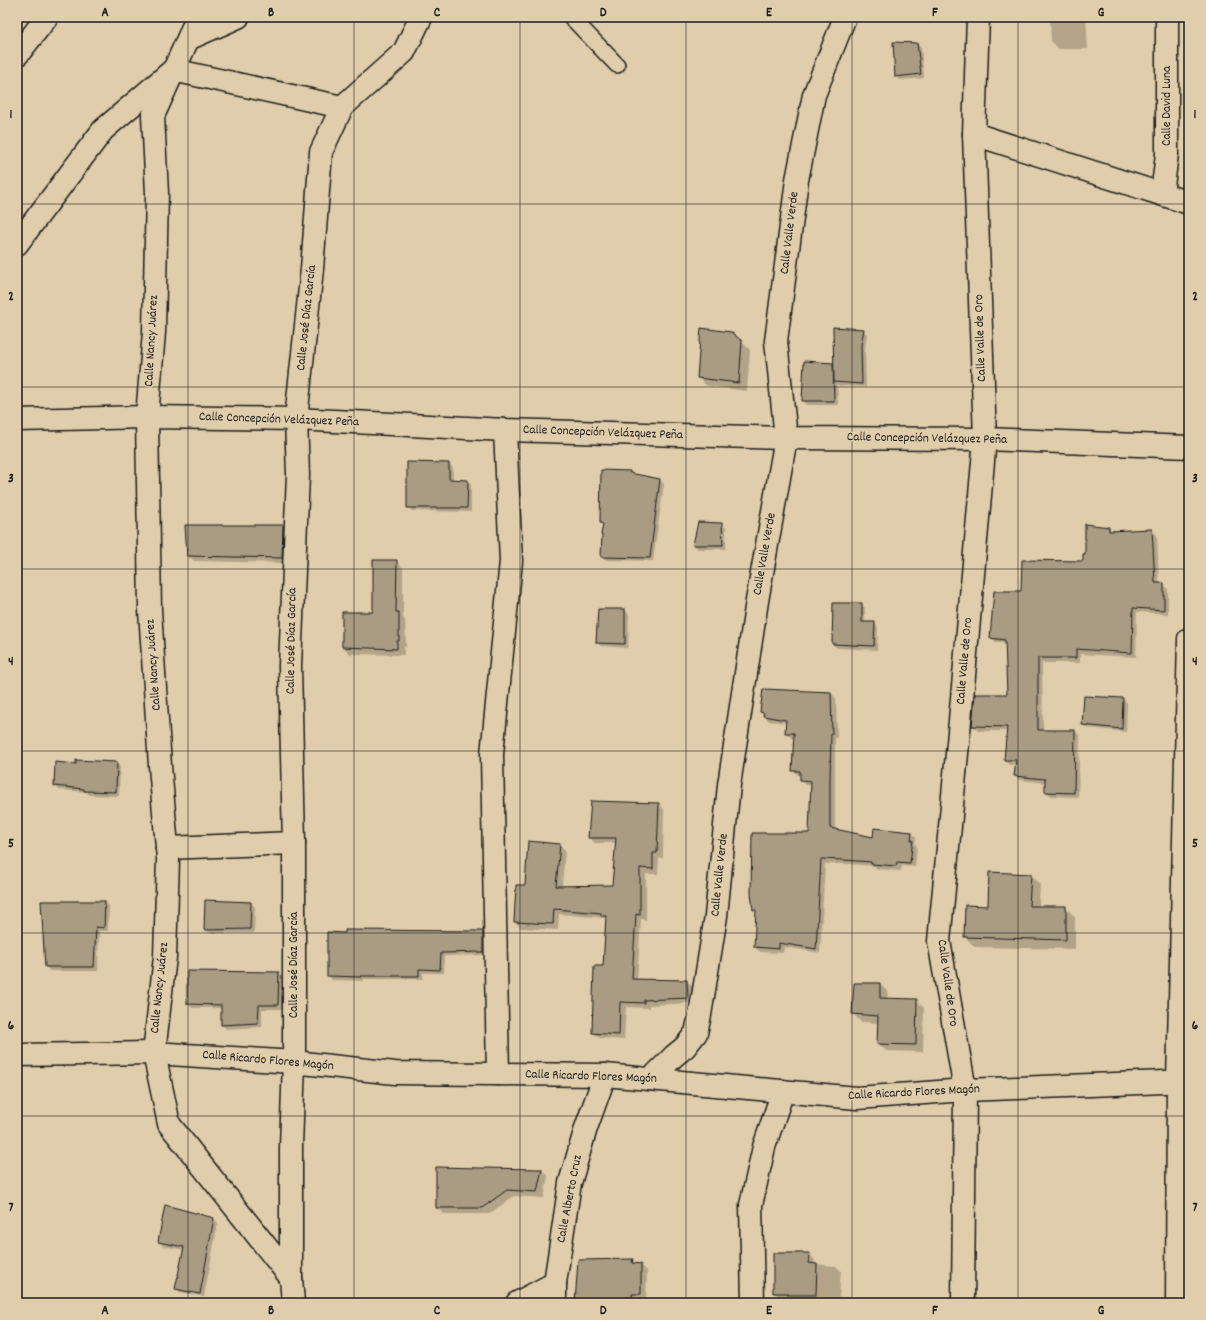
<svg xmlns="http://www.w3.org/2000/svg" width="1206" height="1320" viewBox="0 0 1206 1320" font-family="Dekko,sans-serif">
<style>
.shadow{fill:#0003}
.building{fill:#aa9c83;stroke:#1c1c1c}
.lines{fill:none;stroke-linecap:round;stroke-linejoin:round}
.service-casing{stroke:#1c1c1c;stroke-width:18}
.minor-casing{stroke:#1c1c1c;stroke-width:25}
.service{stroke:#e0cdab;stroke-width:15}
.minor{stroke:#e0cdab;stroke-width:22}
.grid{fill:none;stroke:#1c1c1c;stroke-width:1;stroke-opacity:0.55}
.labels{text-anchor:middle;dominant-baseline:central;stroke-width:3;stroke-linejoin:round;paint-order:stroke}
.street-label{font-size:13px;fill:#1c1c1c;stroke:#e0cdab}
.neatline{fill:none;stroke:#1c1c1c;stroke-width:1.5}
.grid-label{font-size:13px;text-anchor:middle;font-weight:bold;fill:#1c1c1c}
</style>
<rect width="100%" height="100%" fill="#e0cdab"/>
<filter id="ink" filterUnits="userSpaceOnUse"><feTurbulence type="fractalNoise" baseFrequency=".025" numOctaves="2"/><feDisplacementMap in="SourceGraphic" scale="8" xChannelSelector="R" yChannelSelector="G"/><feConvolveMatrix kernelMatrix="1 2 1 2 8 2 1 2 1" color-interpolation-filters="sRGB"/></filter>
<g filter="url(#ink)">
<g class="shadow">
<path d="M1050 17H1086L1088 49H1059L1051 41Z"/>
<path d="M893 43 917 44 921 48 924 78 900 80 896 76Z"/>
<path d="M863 330 867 334 865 350 866 387 839 386 837 384 838 405H807L803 400 832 364 834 366Z"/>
<path d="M741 341 750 350 747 391 707 386 698 378Z"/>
<path d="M408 463 449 464 453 468V480L467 481 471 485V512L412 511 408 507Z"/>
<path d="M630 472 632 474 660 480 664 484 653 561 606 560 602 556 604 526 601 523Z"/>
<path d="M698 523 722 524 726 528V549H698L694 545Z"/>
<path d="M283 526 288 532 287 563 194 561 188 556Z"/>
<path d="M1109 528 1113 532 1152 530 1157 535 1159 584H1163L1168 589V614L1137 612 1136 657 1080 654V663H1042L1043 731H1075L1080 736 1078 797 1051 796 1046 791V783L1020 780 1015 776 1017 764 1009 765 1005 760 1008 731H978L973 726 976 695 1008 694 1006 643 996 642 991 638 1022 592 1084 562 1086 554Z"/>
<path d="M396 561 403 568V618L405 620 406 647H404V655L350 654 343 647 374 613Z"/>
<path d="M861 604 865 608V623H874L878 627 877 650 837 648 833 644Z"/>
<path d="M625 610 629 614 628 648 601 646 597 642Z"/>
<path d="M831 693 836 698 837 738H835V830L874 838 911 832 916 837 915 844 917 846 915 867 902 866 901 871 877 869 874 866 849 864H825L820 953 784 947 783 953 760 952 755 947 757 912 754 909 810 834 812 785H805L801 780V775H798L793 770 794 738H791L787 733V723L769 721 761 712Z"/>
<path d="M1123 699 1127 703 1126 732 1087 728 1083 724Z"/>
<path d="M116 763 120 767 119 796 89 795 87 792 59 790 55 786 76 765Z"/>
<path d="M658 804 664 809 663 858H659L658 874H646V920L641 919 637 980 687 981 693 987V1003L649 1005V1008L626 1007 624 1040 599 1038 593 1033 604 967 607 920 605 918 559 914 558 930 521 928 515 922 517 886H525L559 844 565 850 562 887 613 886 616 843H595L589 837Z"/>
<path d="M1030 874 1040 884 1039 907H1065L1075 917V949L975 947 965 937 989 907Z"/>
<path d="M105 902 109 906 108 931H99L98 971H50L46 967Z"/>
<path d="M251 903 255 907 254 933H210L205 929Z"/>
<path d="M482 932 486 936 487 955 444 956V973H423V979H364V981L332 980 328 975Z"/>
<path d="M279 973 283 977 282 1009H262V1027L226 1029 222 1025V1008H192L188 1004Z"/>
<path d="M880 984 888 992 887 999 916 1000 924 1008 923 1052 886 1051 878 1043 879 1023 861 1022 853 1014Z"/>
<path d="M437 1168 542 1170 548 1176 544 1198 514 1196 489 1214H443L437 1207Z"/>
<path d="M214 1219 218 1223 204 1297 180 1292 176 1288 184 1250 163 1246 159 1242Z"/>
<path d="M809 1254 815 1260 814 1264 836 1266 841 1271 839 1297H852L857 1303H784V1298H780L774 1292Z"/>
<path d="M632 1260 636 1264 641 1265 647 1271 646 1299H637V1303H576Z"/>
</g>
<g class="building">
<path d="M893 42 917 43 921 74 895 77Z"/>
<path d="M833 327 864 329 861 345 862 384 834 382Z"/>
<path d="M701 328 731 332 742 341 739 383 697 378Z"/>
<path d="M804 361 833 363 834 401H802Z"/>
<path d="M407 462 449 463V479L468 480 467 508H407Z"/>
<path d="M601 470 630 471V473L660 479 650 558 601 557 602 535H601L603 524 600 523Z"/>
<path d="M698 522 722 523 723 545H693Z"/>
<path d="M1085 524 1109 527V531L1152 529 1155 583H1164V610L1133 608 1132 653 1076 649V658H1038V730H1075L1074 793 1045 792V779L1014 776 1016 760H1004L1007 727 972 726 975 694H1007L1005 640 990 638 994 591H1021L1022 560 1083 561V554H1085Z"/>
<path d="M185 525H283L282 558 187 556Z"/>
<path d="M373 560H397L396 612H399V641H397V649L342 647V612H373Z"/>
<path d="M833 603H862V622H875L874 646 832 644Z"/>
<path d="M598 609H625V644L596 643Z"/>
<path d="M763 689 831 692 832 734H831L830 780V828L873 837 874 828 912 832 911 840H913L910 863 897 862 896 866 871 864V862L843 860 821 859 816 949 779 943V949L754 947 756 910H753L751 893 752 833H809L811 781 800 780V771H792L794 733H785L786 720 763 716 764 713 760 712Z"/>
<path d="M1084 696 1123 698 1122 729 1082 725Z"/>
<path d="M76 760 117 762 116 792 84 791V789L54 786 55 762 76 764Z"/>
<path d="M591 801 659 803 657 853H653V869L640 868V915L636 914 632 979 687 980 688 998 644 1000V1003L620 1002 619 1035 592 1033 594 966H603L606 916H601V913L554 909 553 924 514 922 516 885H525L528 841 560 844 556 886 612 885 616 838H588Z"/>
<path d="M989 872 1031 874 1029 906H1066V940L964 937 965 905 988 906Z"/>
<path d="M205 900 251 902 250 929 204 930Z"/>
<path d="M41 901H105L104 928 96 927 94 967H45Z"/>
<path d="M345 930 483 931V952L441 953 440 970 419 969V976H361V977L327 976V932L345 933Z"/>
<path d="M187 971 279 972 278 1005H259L258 1023 221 1025V1005L187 1004Z"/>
<path d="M854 983H880V998L917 999 916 1045 877 1044 878 1016 852 1014Z"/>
<path d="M436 1167 480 1168 542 1169 537 1192 507 1190 482 1208H436Z"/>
<path d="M165 1205 214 1218 200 1294 175 1289 184 1247 158 1242Z"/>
<path d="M773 1253H810L809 1263 817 1264 816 1295H788V1293H773Z"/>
<path d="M633 1259 632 1263 641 1264V1294H632V1303H575L578 1260Z"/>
</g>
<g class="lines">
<g class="service-casing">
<path id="service" d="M571 17 617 65"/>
</g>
<g class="minor-casing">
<g id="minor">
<path d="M197 17 188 39 153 116 157 193 154 332 147 417 150 610 160 766 168 859 165 957 154 1053 169 1124 291 1278"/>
<path d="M188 39 238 17"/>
<path d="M18 54 47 17"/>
<path d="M974 134 1189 203"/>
<path d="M1162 194 1167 154V17"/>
<path d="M17 244 103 130 173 70 342 107"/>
<path d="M17 420 147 417 296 419 505 430 786 438 985 439 1189 447"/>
<path d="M167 848 294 843"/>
<path d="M17 1055 154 1053 294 1062 395 1073 605 1075 857 1098 965 1090 1189 1081"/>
<path d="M498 1074 492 754 511 561 505 430"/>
<path d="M651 1079 674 1056 685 1047 696 1033 700 1015 716 916 729 785 757 601 786 438 776 341 797 180 814 95 845 17"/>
<path d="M293 1303 291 1278V1147L294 1062V843L290 666 298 475 296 419 312 269 321 152 342 107 404 52 421 17"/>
<path d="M517 1303 555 1283"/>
<path d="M555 1303V1283L570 1183 586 1128 605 1075"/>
<path d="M753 1303 751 1205 764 1147 783 1091"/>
<path d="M963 1303 965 1090 939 941 958 743 985 439 974 134 978 17"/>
<path d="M1177 1303 1178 1081 1189 639"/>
</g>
</g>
<use href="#service" class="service"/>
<use href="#minor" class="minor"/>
</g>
</g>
<path class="grid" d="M188 17V1303M354 17V1303M520 17V1303M686 17V1303M852 17V1303M1018 17V1303M17 204H1189M17 387H1189M17 569H1189M17 751H1189M17 933H1189M17 1116H1189"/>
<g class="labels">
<g class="street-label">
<text transform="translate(1167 106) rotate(-90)">Calle David Luna</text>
<text transform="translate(790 233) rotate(-83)">Calle Valle Verde</text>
<text transform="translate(307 318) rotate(-84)">Calle José Díaz García</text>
<text transform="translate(981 338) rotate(-92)">Calle Valle de Oro</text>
<text transform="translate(152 341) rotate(-87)">Calle Nancy Juárez</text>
<text transform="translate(279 420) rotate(2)">Calle Concepción Velázquez Peña</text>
<text transform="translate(603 433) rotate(2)">Calle Concepción Velázquez Peña</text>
<text transform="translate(927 439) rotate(1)">Calle Concepción Velázquez Peña</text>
<text transform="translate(765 554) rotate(-80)">Calle Valle Verde</text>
<text transform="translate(292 641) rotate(-89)">Calle José Díaz García</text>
<text transform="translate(965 661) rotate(-85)">Calle Valle de Oro</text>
<text transform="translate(154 665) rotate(-94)">Calle Nancy Juárez</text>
<text transform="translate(720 875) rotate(-84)">Calle Valle Verde</text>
<text transform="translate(294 965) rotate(-90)">Calle José Díaz García</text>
<text transform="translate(947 983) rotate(82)">Calle Valle de Oro</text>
<text transform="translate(160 988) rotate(-84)">Calle Nancy Juárez</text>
<text transform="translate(268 1061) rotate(5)">Calle Ricardo Flores Magón</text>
<text transform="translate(591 1077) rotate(2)">Calle Ricardo Flores Magón</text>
<text transform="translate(914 1093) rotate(-3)">Calle Ricardo Flores Magón</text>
<text transform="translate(570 1199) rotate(-79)">Calle Alberto Cruz</text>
</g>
</g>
<rect width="1206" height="1320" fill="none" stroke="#e0cdab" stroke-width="44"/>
<rect x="22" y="22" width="1162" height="1276" class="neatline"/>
<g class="grid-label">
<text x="105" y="16">A</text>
<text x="271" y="16">B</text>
<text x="437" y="16">C</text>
<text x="603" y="16">D</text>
<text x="769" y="16">E</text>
<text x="935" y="16">F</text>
<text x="1101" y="16">G</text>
<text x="11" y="118">1</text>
<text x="1195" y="118">1</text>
<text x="11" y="300">2</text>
<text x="1195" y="300">2</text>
<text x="11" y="482">3</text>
<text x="1195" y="482">3</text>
<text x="11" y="665">4</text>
<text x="1195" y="665">4</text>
<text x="11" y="847">5</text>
<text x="1195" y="847">5</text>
<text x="11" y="1029">6</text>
<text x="1195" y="1029">6</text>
<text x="11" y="1211">7</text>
<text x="1195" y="1211">7</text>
<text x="105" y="1314">A</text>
<text x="271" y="1314">B</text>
<text x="437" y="1314">C</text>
<text x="603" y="1314">D</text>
<text x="769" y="1314">E</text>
<text x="935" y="1314">F</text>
<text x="1101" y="1314">G</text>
</g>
</svg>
